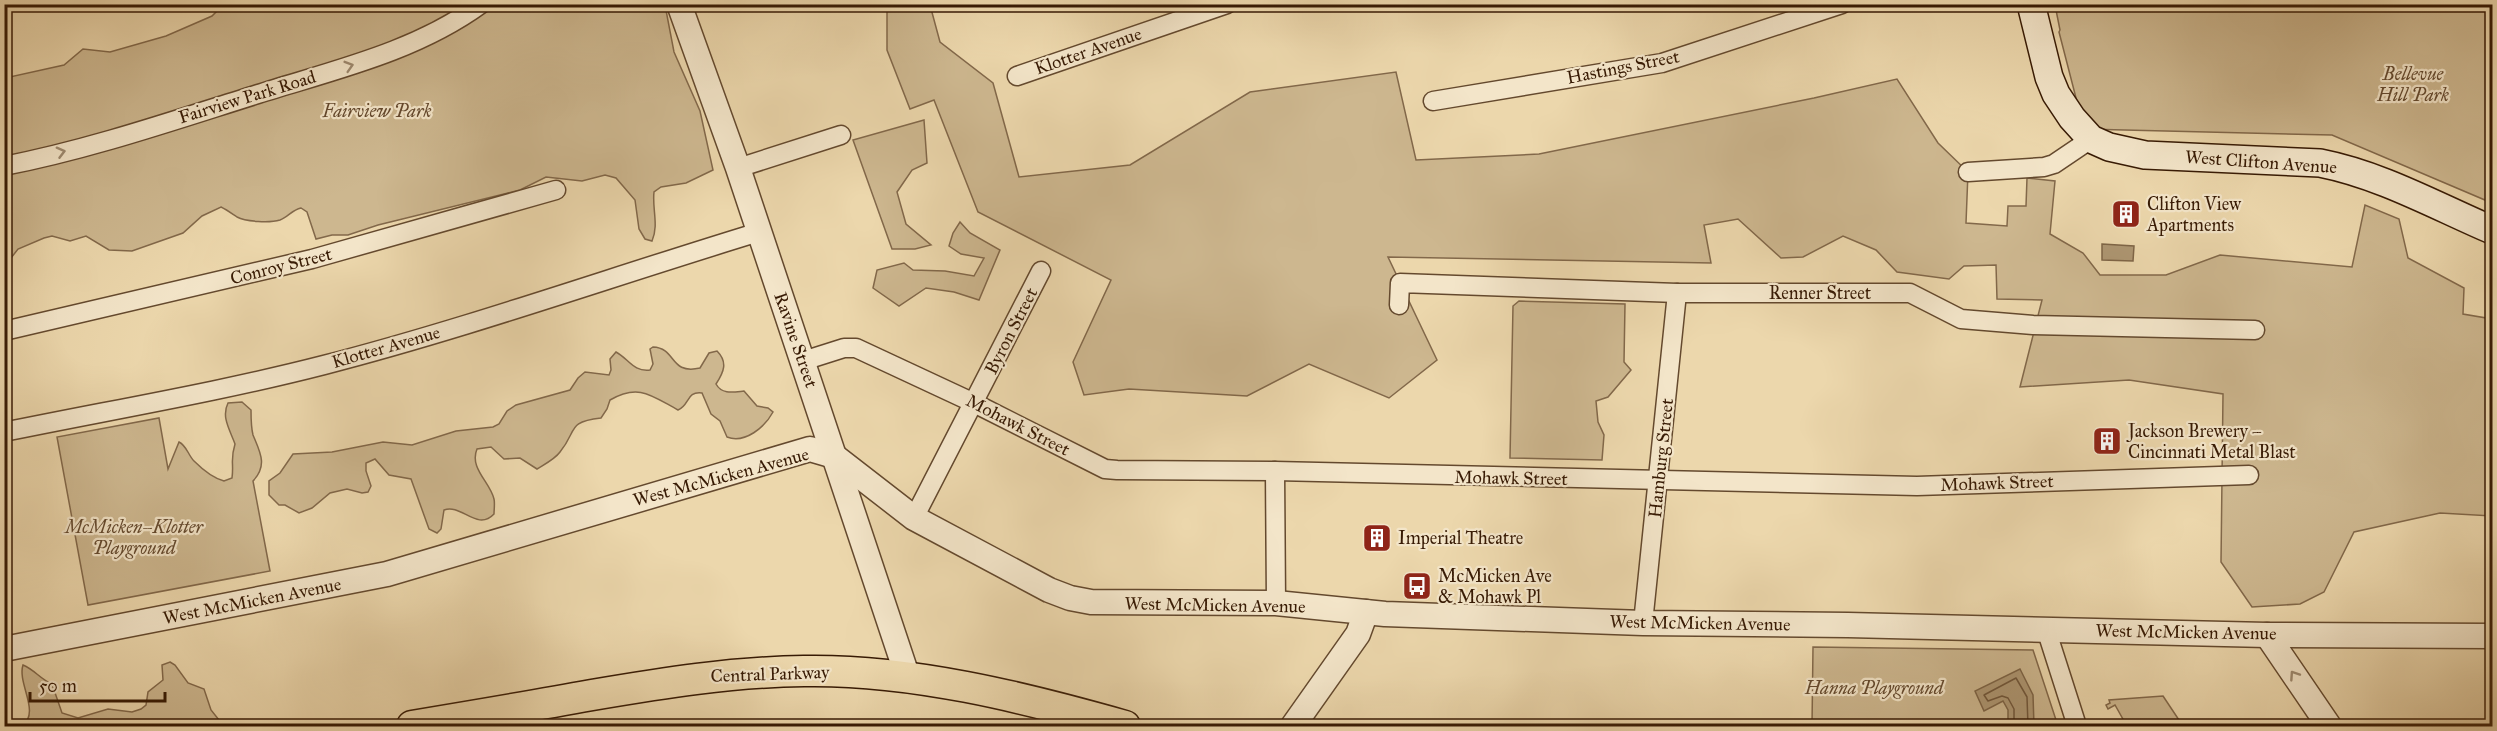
<svg xmlns="http://www.w3.org/2000/svg" width="2497" height="731" viewBox="0 0 2497 731" font-family="'IM FELL Great Primer',serif">
<style>
.green{fill:#cdb78f;stroke:#82684a;stroke-width:1.5}
.water{fill:#ae9773;stroke:#7e6547;stroke-width:1.5}
.lines{fill:none;stroke-linecap:round;stroke-linejoin:round}
.shore{stroke:#72583c;stroke-width:1.5}
.minor-casing{stroke:#64492e;stroke-width:21}
.tertiary-casing{stroke:#64492e;stroke-width:27}
.secondary-casing{stroke:#371a04;stroke-width:30}
.primary-casing{stroke:#371a04;stroke-width:33}
.minor{stroke:#f3e5c9;stroke-width:18}
.tertiary{stroke:#f3e5c9;stroke-width:24}
.secondary{stroke:#f3e5c9;stroke-width:27}
.primary{stroke:#ecd7ac;stroke-width:30}
.oneway{stroke:#9e8a70}
.labels{text-anchor:middle;dominant-baseline:central;stroke-width:4.5;stroke-linejoin:round;paint-order:stroke}
.street-label{font-size:18px;fill:#371a04;stroke:#f3e5c9}
.park-label{font-size:18px;font-style:italic;fill:#64492e;stroke:#f3e5c9}
.poi-label{font-size:18px;fill:#371a04;stroke:#f3e5c9;text-anchor:start}
</style>
<rect width="100%" height="100%" fill="#ecd7ac"/>
<filter id="stains"><feTurbulence type="fractalNoise" baseFrequency=".00333" numOctaves="4"/><feColorMatrix values="0 0 0 0 .2 0 0 0 0 .09 0 0 0 0 .02 0 0 0 .5 -.17"/></filter>
<radialGradient id="worn" r=".72"><stop offset=".6" stop-color="#630" stop-opacity="0"/><stop offset="1" stop-color="#630" stop-opacity=".3"/></radialGradient>
<g class="green">
<path d="M223 5H665L674 52 700 111 713 170 686 183 661 187 654 192C652 209 659 225 652 241L645 239 639 229 635 200 616 178 605 175 582 181 546 177 520 190 378 225 348 235H332L316 239 307 212 301 208C292 210 288 217 280 220 270 223 246 222 237 217 231 213 227 210 221 207L202 216 183 233 132 251 109 250 86 236 70 241 52 236 44 238 18 249 11 258 5 274V78L64 65 83 49 110 52 166 36 212 16Z"/>
<path d="M887 5H930L940 42 993 83 1019 177 1130 165 1250 92 1396 72 1416 160 1539 154 1814 98 1897 79 1938 143 1968 172 1966 223 2007 226 2008 206H2026L2027 178 2055 181 2050 234 2083 253 2100 275H2166L2220 255 2352 267 2365 205 2399 219 2408 258 2464 288 2463 314 2492 319V516L2440 513 2354 532 2324 592 2300 604 2252 607 2221 562 2223 394 2129 380 2020 387 2042 300 1997 299 1996 265 1964 266 1949 279 1897 272 1876 250 1843 236 1803 257 1781 258 1738 219 1704 225 1711 263 1388 257 1437 360 1389 398 1309 364 1247 396 1129 389 1084 395 1073 362 1111 280 978 212 934 100 910 109 887 50Z"/>
<path d="M2055 5H2492V203L2332 135 2084 129 2059 32 2060 30Z"/>
<path d="M924 120 927 163 912 170 897 192 906 224 931 245 915 249H892L853 140Z"/>
<path d="M960 222 970 233 1000 250 979 300 954 292 926 288 899 306 873 288 877 270 904 263 913 270 945 271 974 276 984 258 961 254 949 246 953 233Z"/>
<path d="M1519 301 1625 304 1624 362 1631 370 1608 397 1596 401 1598 422 1604 435 1602 460 1510 458 1513 306Z"/>
<path d="M653 347C677 348 669 375 700 368L709 353 717 351C728 362 724 372 716 384 722 395 734 392 744 391L757 406 768 408 773 412C765 427 745 444 727 437L720 421 711 414 702 393C686 391 690 405 678 410 652 396 639 383 610 400L607 409 601 418C566 422 578 430 560 452 555 459 545 464 537 469L520 458 504 459 491 447 477 449C469 468 490 482 494 499 495 503 494 510 494 514 477 532 461 503 444 510L441 529 437 533 429 529 411 479 389 475 375 459 366 463V471L371 486 368 492 362 493 347 489 330 493 312 508 299 513 285 505H279L269 495V481L280 473 293 454 332 452 383 442 412 445 456 431 493 427 499 424 507 411 516 405 570 390 578 378 585 372 609 375 611 370 610 359 616 352C629 359 633 372 650 370L653 364 650 349Z"/>
<path d="M242 402 251 410C251 418 251 427 253 435 260 452 268 465 253 481L270 571 88 605 57 437 159 418 168 469 179 442C187 446 188 455 194 461 203 470 213 478 224 481L232 478C234 463 230 460 235 444 230 430 221 417 228 403Z"/>
<path d="M1813 647 2033 650 2058 726H1812Z"/>
<path d="M170 662 175 665 188 683 204 689 211 710 223 725 22 726C41 712 17 684 23 665 35 670 40 679 52 684L62 713 78 718 108 709 132 712 141 709 146 705 148 692 163 680 162 665Z"/>
<path d="M2163 696 2183 726H2116L2124 721 2115 705 2108 709 2106 705 2110 703 2109 700Z"/>
</g>
<g class="water">
<path d="M2102 244 2134 246 2133 261 2102 260Z"/>
<path d="M2020 669 2033 695 2034 726H2008V710L2003 701 1984 711 1975 691Z"/>
</g>
<g class="lines">
<path class="shore" d="M2014 726V709L2008 698 2002 696 1988 701 1984 695 2016 678 2027 697 2028 726"/>
<g class="minor-casing">
<g id="minor">
<path d="M1017 76 1227 4"/>
<path d="M1433 101 1662 63 1842 4"/>
<path d="M4 166C91 149 175 120 258 94 334 70 415 52 481 4"/>
<path d="M738 168 841 135"/>
<path d="M1968 172 2044 167 2054 164 2091 139"/>
<path d="M1399 305 1400 283 1677 293H1910L1961 319 2033 325 2255 330"/>
<path d="M4 331 312 259 556 190"/>
<path d="M803 361 844 348H856L974 403 1105 469 1117 470 1275 471 1917 486 2249 475"/>
<path d="M4 432C111 410 219 392 324 365 471 327 614 276 759 232"/>
<path d="M1275 471 1276 603"/>
<path d="M914 518 1041 271"/>
<path d="M1643 623 1677 293"/>
<path d="M2046 629 2077 726"/>
</g>
</g>
<g class="tertiary-casing">
<g id="tertiary">
<path d="M679 4 738 168 908 678"/>
<path d="M2267 635 2329 726"/>
<path d="M4 649 387 574 810 449 834 456 914 518 1049 590 1070 598 1091 602 1276 603 1385 614 1643 623 1848 625 2267 635 2492 636"/>
<path d="M1293 726 1358 634 1366 612"/>
</g>
</g>
<g class="secondary-casing">
<path id="secondary" d="M2031 4 2049 77 2056 94 2072 118 2091 139 2109 147 2145 155 2320 163C2381 175 2436 206 2492 230"/>
</g>
<g class="primary-casing">
<path id="primary" d="M412 726C472 716 532 706 592 695 663 683 731 672 804 671 910 669 1023 697 1125 726"/>
</g>
<use href="#minor" class="minor"/>
<use href="#tertiary" class="tertiary"/>
<use href="#secondary" class="secondary"/>
<use href="#primary" class="primary"/>
</g>
<defs><path id="oneway-chevron" d="M-2-3.5L2.5 0L-2 3.5" fill="none" stroke-width="1.6" stroke-linecap="round" stroke-linejoin="round" transform="scale(1.5)"/></defs>
<g class="oneway">
<use href="#oneway-chevron" transform="translate(349 66) rotate(-17)"/>
<use href="#oneway-chevron" transform="translate(61 152) rotate(-15)"/>
<use href="#oneway-chevron" transform="translate(2294 675) rotate(-124)"/>
</g>
<defs>
<g id="building-square" transform="scale(1.5)"><rect x="-9" y="-9" width="18" height="18" rx="4" fill="#8f2418" stroke="#f3e5c9"/><path d="M-4-6H4V6H1V3H-1V6H-4ZM-2.5-4.3h1.7v1.8h-1.7ZM.8-4.3h1.7v1.8H.8ZM-2.5-1h1.7V.8h-1.7ZM.8-1h1.7V.8H.8Z" fill="#fff"/></g>
<g id="bus-square" transform="scale(1.5)"><rect x="-9" y="-9" width="18" height="18" rx="4" fill="#8f2418" stroke="#f3e5c9"/><path d="M-5-6H5V4H4V6H2V4H-2V6H-4V4H-5ZM-3.5-4V0h7V-4ZM-3.5 1.2v1.5H-2V1.2ZM2 1.2v1.5H3.5V1.2Z" fill="#fff"/></g>
</defs>
<g fill-rule="evenodd">
<use href="#building-square" x="2126" y="214"/>
<use href="#building-square" x="2107" y="441"/>
<use href="#building-square" x="1377" y="538"/>
<use href="#bus-square" x="1417" y="586"/>
</g>
<g class="labels">
<g class="street-label">
<text transform="translate(1088 51) rotate(-19)">Klotter Avenue</text>
<text transform="translate(1623 67) rotate(-11)">Hastings Street</text>
<text transform="translate(247 97) rotate(-17)">Fairview Park Road</text>
<text transform="translate(2261 162) rotate(4)">West Clifton Avenue</text>
<text transform="translate(281 266) rotate(-14)">Conroy Street</text>
<text x="1820" y="293">Renner Street</text>
<text transform="translate(1011 331) rotate(-63)">Byron Street</text>
<text transform="translate(796 340) rotate(71)">Ravine Street</text>
<text transform="translate(386 347) rotate(-16)">Klotter Avenue</text>
<text transform="translate(1018 425) rotate(27)">Mohawk Street</text>
<text transform="translate(1661 458) rotate(-84)">Hamburg Street</text>
<text transform="translate(721 477) rotate(-15)">West McMicken Avenue</text>
<text transform="translate(1511 478) rotate(1)">Mohawk Street</text>
<text transform="translate(1997 483) rotate(-2)">Mohawk Street</text>
<text transform="translate(252 601) rotate(-11)">West McMicken Avenue</text>
<text transform="translate(1215 605) rotate(1)">West McMicken Avenue</text>
<text transform="translate(1700 623) rotate(1)">West McMicken Avenue</text>
<text transform="translate(2186 632) rotate(1)">West McMicken Avenue</text>
<text transform="translate(770 674) rotate(-2)">Central Parkway</text>
</g>
<g class="park-label">
<text x="2413" y="74">Bellevue<tspan x="2413" dy="21">Hill Park</tspan></text>
<text x="377" y="111">Fairview Park</text>
<text x="134" y="527">McMicken–Klotter<tspan x="134" dy="21">Playground</tspan></text>
<text x="1874" y="688">Hanna Playground</text>
</g>
<g class="poi-label">
<text x="2147" y="204">Clifton View<tspan x="2147" dy="21">Apartments</tspan></text>
<text x="2128" y="431">Jackson Brewery –<tspan x="2128" dy="21">Cincinnati Metal Blast</tspan></text>
<text x="1398" y="538">Imperial Theatre</text>
<text x="1438" y="576">McMicken Ave<tspan x="1438" dy="21">&amp; Mohawk Pl</tspan></text>
</g>
</g>
<rect width="2497" height="731" fill="none" stroke="#ecd7ac" stroke-width="24"/>
<rect x="6" y="6" width="2485" height="719" fill="none" stroke="#371a04" stroke-width="3"/>
<rect x="12" y="12" width="2473" height="707" fill="none" stroke="#371a04" stroke-width="1.5"/>
<path d="M30 692v9h135v-9" fill="none" stroke="#371a04" stroke-width="3"/>
<text x="39" y="692" font-size="18" fill="#371a04" stroke="#f3e5c9" stroke-width="4.5" paint-order="stroke">50 m</text>
<rect width="100%" height="100%" filter="url(#stains)"/>
<rect width="100%" height="100%" fill="url(#worn)"/>
</svg>
